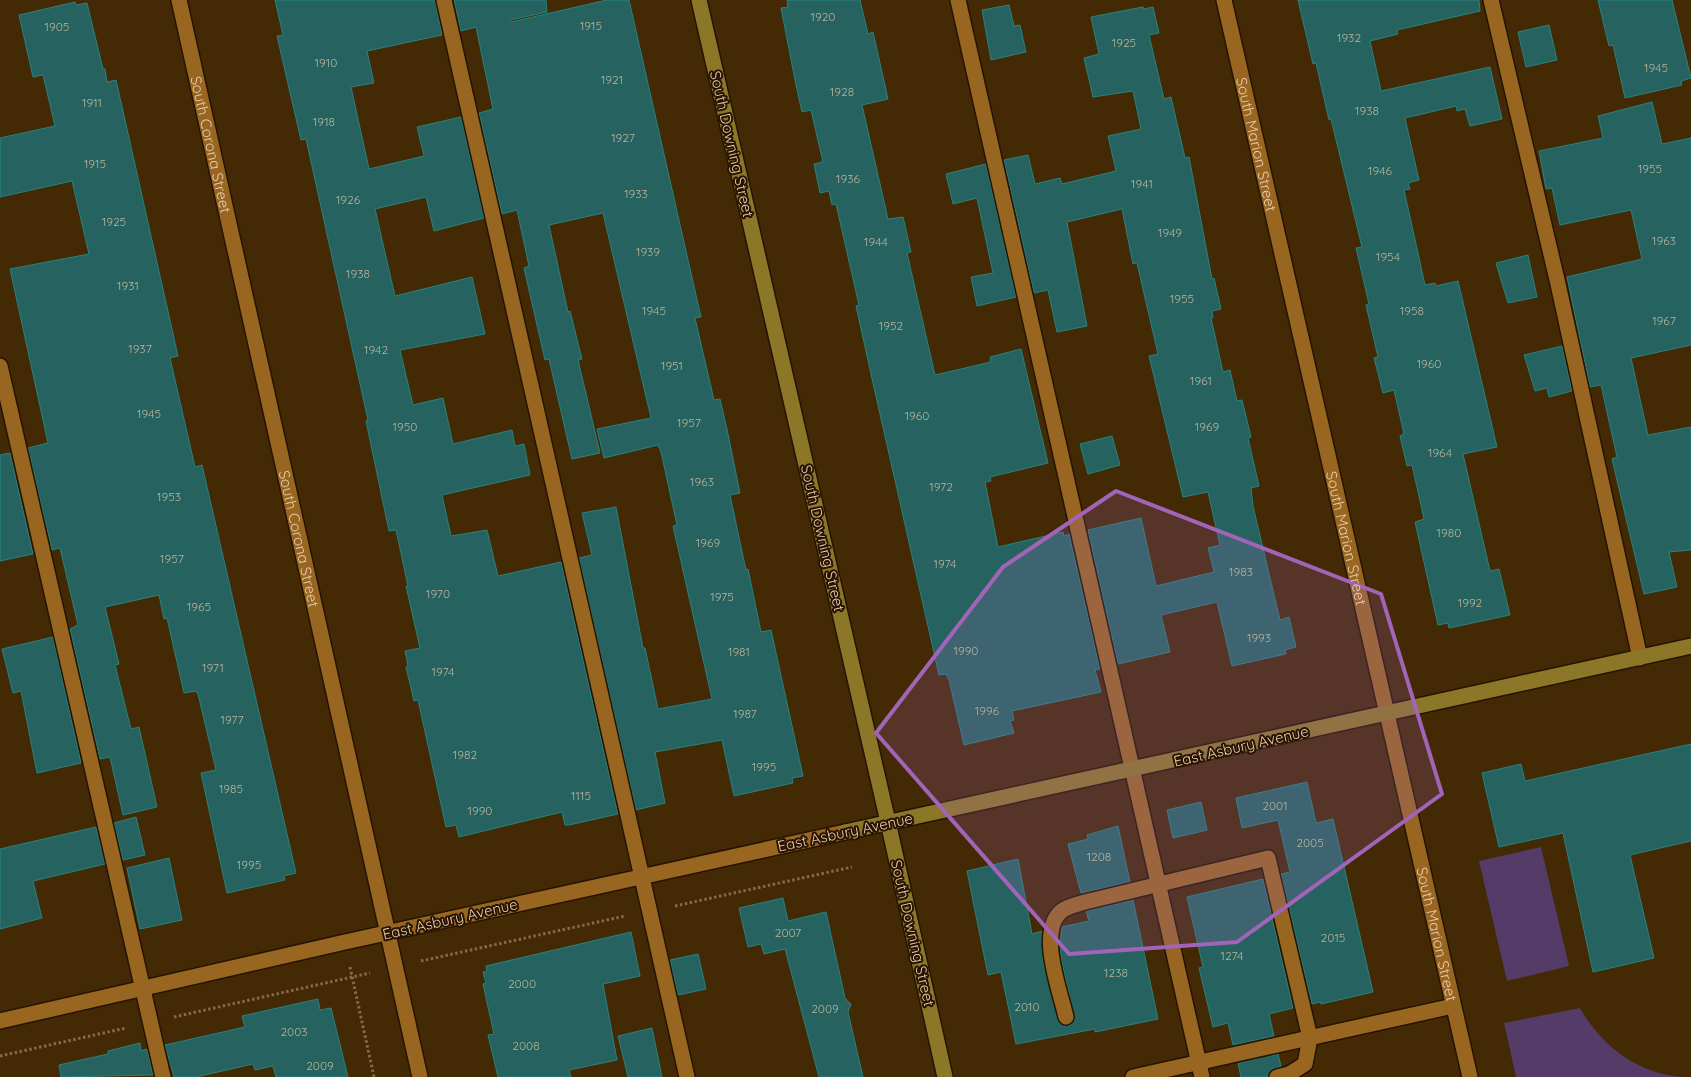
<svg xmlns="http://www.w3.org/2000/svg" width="1691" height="1077" viewBox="0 0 1691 1077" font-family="Quicksand,sans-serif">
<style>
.green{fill:#553b67}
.building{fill:#266360;stroke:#27837f}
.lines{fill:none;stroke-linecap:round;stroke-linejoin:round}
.lane-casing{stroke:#241402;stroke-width:18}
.street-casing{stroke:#241402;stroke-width:18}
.secondary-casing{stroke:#241402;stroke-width:18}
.path{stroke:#856a46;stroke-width:3;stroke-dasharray:2.5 2.5;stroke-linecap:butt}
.lane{stroke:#996621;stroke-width:15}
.street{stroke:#996621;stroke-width:15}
.secondary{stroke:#8c7628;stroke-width:15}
.marked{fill:#a164b8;fill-opacity:0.2;stroke:#a164b8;stroke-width:4;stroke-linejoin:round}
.labels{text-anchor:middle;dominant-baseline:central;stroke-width:4;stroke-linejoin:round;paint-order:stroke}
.number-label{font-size:12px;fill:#b8b299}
.street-label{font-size:15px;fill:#e8ccac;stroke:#271300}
</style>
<rect width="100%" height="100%" fill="#442a04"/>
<g class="green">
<path d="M1541 847 1569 966 1507 981 1479 861Z"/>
<path d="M1580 1008C1602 1046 1636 1073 1682 1077H1516L1504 1023Z"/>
</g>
<g class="building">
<path d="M275 0H435L442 35 367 51 374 83 351 87 369 169 424 156 417 127 461 117 484 218 434 231 426 197 375 209 395 296 472 277 485 334 400 350 413 405 443 398 453 444 512 430 515 446 524 444 530 475 442 495 451 536 487 530 498 576 561 562 618 814 569 825H565L562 812 459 837 456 825 446 827 418 700 414 701 406 667 408 666 405 651 420 648 406 586H408L396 530 389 531 366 421 368 420 306 139 301 140 277 36 283 35Z"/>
<path d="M454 0H546L547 12 510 20 511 22 607 0H629L701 317 695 318 714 400 720 399 728 434 740 493 730 495 746 570 748 569 761 632 771 630 803 776 792 778 793 783 734 796 722 740 655 752 665 803 636 810 579 558 592 555 582 513 616 507 643 648H645L658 709 712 699 673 526 677 525 661 452 658 445 604 458 597 429 651 418 603 213 549 225 568 312 570 311 582 359 578 360 600 453 572 459 549 359 545 360 524 268 529 266 517 210 502 214 479 113 493 109 476 27 461 31Z"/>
<path d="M787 0H860L868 34 873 32 888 99 862 105 888 219 903 217 911 252 907 253 935 375 991 362 990 357 1021 349 1048 463 990 477 991 481 985 482 998 547 1063 532 1064 536 1069 534 1100 669 1095 670 1101 692 1012 711 1014 720 1010 721 1014 733 964 745 949 680 946 674 939 675 873 383 856 306 859 305 836 204 832 205 829 191 820 193 814 164 823 162 811 110 802 112 796 85 781 8 788 7Z"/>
<path d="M1298 0H1479L1480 11 1397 30 1398 34 1370 41 1381 91 1490 67 1502 119 1470 126 1465 109 1457 111 1456 106 1405 118 1419 180 1408 183 1410 189 1404 190 1425 285 1435 283 1436 286 1458 281 1497 447 1463 454 1490 571 1499 569 1510 615 1449 628 1448 623 1438 625 1415 522 1424 519 1412 465 1407 466 1400 436 1404 434 1394 390 1383 393 1374 358 1378 357 1366 305 1369 304 1356 248 1362 247 1331 119 1329 120 1316 63 1313 64Z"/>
<path d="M1598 0H1672L1691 78 1681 81 1682 85 1625 98 1613 45 1609 46Z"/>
<path d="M75 2 76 5 87 3 103 69H105L107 82 116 80 178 356 170 358 195 467 202 465 296 873 284 876 285 880 227 893 201 773 216 770 198 694 196 691 184 693 167 618 164 619 159 595 105 607 119 664 115 665 131 729 139 727 157 807 123 815 110 757 100 759 70 629 78 625 60 548 52 550 28 448 48 443 10 269 89 254 72 181 0 197V138L55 126 43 75 33 77 19 15Z"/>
<path d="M1009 5 1014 26 1020 25 1026 52 991 60 982 10Z"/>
<path d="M1143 7 1144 9 1153 7 1159 33 1149 35 1164 99 1171 97 1185 158 1189 157 1212 279 1214 278 1221 309 1212 311 1213 318H1211L1223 372 1230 370 1237 401 1242 400 1251 437 1248 438 1259 486 1251 488 1253 506 1280 620 1289 617 1296 647 1285 650 1286 654 1232 666 1217 602 1161 615 1170 652 1118 664 1088 530 1141 518 1156 586 1214 572 1208 548 1220 545 1208 492 1183 497 1149 356 1158 354 1137 263 1133 264 1122 209 1067 222 1087 326 1057 332 1048 290 1034 293 1004 160 1028 155 1035 184 1060 178 1062 184 1116 171 1108 136 1141 129 1133 91 1093 97 1084 58 1099 54 1091 17Z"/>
<path d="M1549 25 1557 60 1526 67 1518 32Z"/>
<path d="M1652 102 1662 144 1691 138V345L1631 358 1648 435 1691 427V550L1669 552 1677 587 1644 594 1612 459 1617 457 1601 385 1590 387 1567 277 1642 259 1631 210 1560 225 1552 188 1546 189 1539 151 1603 138 1598 116Z"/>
<path d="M986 164 1016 297 977 306 971 277 993 273 977 198 953 204 946 174Z"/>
<path d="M1528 255 1537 297 1508 303 1496 263Z"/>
<path d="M1562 346 1572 391 1549 397 1547 388 1535 391 1524 355Z"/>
<path d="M1112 436 1120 465 1088 474 1080 444Z"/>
<path d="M10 453 33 554 0 561V455Z"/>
<path d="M53 637 81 763 37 773 21 691 13 693 2 649Z"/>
<path d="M1691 744V841L1630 855 1654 958 1593 972 1563 833 1499 847 1482 773 1521 764 1525 781Z"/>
<path d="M1307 782 1316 823 1333 819 1373 992 1321 1004V1002L1312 1004 1281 874 1290 872 1278 820 1242 828 1236 798Z"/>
<path d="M1201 802 1207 830 1173 838 1167 810Z"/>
<path d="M136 817 145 855 123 860 114 823Z"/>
<path d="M1118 826 1130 882 1081 893 1068 844 1088 839 1087 835Z"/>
<path d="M96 827 105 864 33 881 42 918 0 929V849Z"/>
<path d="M169 858 182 920 140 929 127 868Z"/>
<path d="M1018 859 1032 934 1042 931 1043 962 1059 1023 1069 1026 1075 1019 1061 959 1060 945 1062 927 1089 921 1086 911 1133 900 1158 1019 1095 1032V1029L1016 1044 1001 972 988 975 967 871Z"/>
<path d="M1263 879 1293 1008 1269 1014 1274 1036 1233 1045 1228 1023 1213 1027 1199 968 1203 967 1187 897Z"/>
<path d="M783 898 788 921 826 912 845 998 851 1004 848 1012 863 1077H819L785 949 764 954 761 944 748 947 739 908Z"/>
<path d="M631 932 640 976 603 984 617 1060 569 1070 571 1077H498L488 1035 494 1034 483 984 486 983 483 972 487 971 486 966Z"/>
<path d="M698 954 706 989 678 995 670 960Z"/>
<path d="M318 999 320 1010 331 1008 348 1077H276L273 1066 255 1070 253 1064 196 1077H174L165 1045 245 1027 242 1016Z"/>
<path d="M652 1028 662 1077H628L618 1036Z"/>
<path d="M140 1043 141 1051 147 1049 153 1075 61 1077 59 1065 108 1054V1051Z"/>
<path d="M1278 1054 1281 1066 1271 1070 1268 1077H1241L1238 1063Z"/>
</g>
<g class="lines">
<g class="lane-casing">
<g id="lane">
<path d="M444 0 687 1077"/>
<path d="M958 0 1202 1077"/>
<path d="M1491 0 1558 284 1640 658"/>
<path d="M0 366 163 1077"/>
<path d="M1066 1017C1060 990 1036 929 1063 910 1069 906 1078 904 1085 902L1268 858 1310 1038 1305 1064 1289 1074 1277 1077"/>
<path d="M1133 1077 1453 1006"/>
</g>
</g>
<g class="street-casing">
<g id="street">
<path id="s1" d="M179 0 420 1077"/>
<path id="s2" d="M1224 0 1470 1077"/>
<path d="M0 1021 345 942 845 832"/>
</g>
</g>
<g class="secondary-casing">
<g id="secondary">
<path d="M699 0 888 822 945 1077"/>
<path d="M845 832 1691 646"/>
</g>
</g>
<g class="path">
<path d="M675 906 852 867"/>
<path d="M421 961 625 916"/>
<path d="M350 967 374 1077"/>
<path d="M174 1017 370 973"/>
<path d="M0 1056 126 1028"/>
</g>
<use href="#lane" class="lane"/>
<use href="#street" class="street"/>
<use href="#secondary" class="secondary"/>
</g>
<path class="marked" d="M1116 491 1381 594 1442 794 1237 942 1069 954 876 733 1003 567Z"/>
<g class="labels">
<g class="number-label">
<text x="823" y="16">1920</text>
<text x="591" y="25">1915</text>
<text x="57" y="26">1905</text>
<text x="1349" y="37">1932</text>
<text x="1124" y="42">1925</text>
<text x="326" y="62">1910</text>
<text x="1656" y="67">1945</text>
<text x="612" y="79">1921</text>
<text x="842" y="91">1928</text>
<text x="92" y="102">1911</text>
<text x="1367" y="110">1938</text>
<text x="324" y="121">1918</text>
<text x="623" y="137">1927</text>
<text x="95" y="163">1915</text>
<text x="1650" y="168">1955</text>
<text x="1380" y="170">1946</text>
<text x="848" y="178">1936</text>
<text x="1142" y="183">1941</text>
<text x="636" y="193">1933</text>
<text x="348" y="199">1926</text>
<text x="114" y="221">1925</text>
<text x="1170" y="232">1949</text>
<text x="1664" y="240">1963</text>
<text x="876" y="241">1944</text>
<text x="648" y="251">1939</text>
<text x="1388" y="256">1954</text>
<text x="358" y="273">1938</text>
<text x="128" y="285">1931</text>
<text x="1182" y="298">1955</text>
<text x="654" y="310">1945</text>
<text x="1412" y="310">1958</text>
<text x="1664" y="320">1967</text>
<text x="891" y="325">1952</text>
<text x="140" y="348">1937</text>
<text x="376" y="349">1942</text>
<text x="1429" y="363">1960</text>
<text x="672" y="365">1951</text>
<text x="1201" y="380">1961</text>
<text x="149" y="413">1945</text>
<text x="917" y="415">1960</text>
<text x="689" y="422">1957</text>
<text x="405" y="426">1950</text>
<text x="1207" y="426">1969</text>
<text x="1440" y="452">1964</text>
<text x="702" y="481">1963</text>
<text x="941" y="486">1972</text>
<text x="169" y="496">1953</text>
<text x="1449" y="532">1980</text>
<text x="708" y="542">1969</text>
<text x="172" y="558">1957</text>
<text x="945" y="563">1974</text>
<text x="1241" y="571">1983</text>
<text x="438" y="593">1970</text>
<text x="722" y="596">1975</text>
<text x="1470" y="602">1992</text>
<text x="199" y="606">1965</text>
<text x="1259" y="637">1993</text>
<text x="966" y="650">1990</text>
<text x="739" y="651">1981</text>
<text x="213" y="667">1971</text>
<text x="443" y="671">1974</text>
<text x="987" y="710">1996</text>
<text x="745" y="713">1987</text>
<text x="232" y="719">1977</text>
<text x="465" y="754">1982</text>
<text x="764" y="766">1995</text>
<text x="231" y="788">1985</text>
<text x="581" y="795">1115</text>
<text x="1275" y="805">2001</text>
<text x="480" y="810">1990</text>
<text x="1310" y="842">2005</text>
<text x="1099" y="856">1208</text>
<text x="249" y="864">1995</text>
<text x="788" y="932">2007</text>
<text x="1333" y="937">2015</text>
<text x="1232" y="955">1274</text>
<text x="1116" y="972">1238</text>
<text x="522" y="983">2000</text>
<text x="1027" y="1006">2010</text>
<text x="825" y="1008">2009</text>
<text x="294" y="1031">2003</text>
<text x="526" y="1045">2008</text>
<text x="320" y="1065">2009</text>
</g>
<g class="street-label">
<text stroke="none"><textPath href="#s1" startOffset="148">South Corona Street</textPath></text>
<text transform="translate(732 144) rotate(77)">South Downing Street</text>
<text stroke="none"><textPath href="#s2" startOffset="148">South Marion Street</textPath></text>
<text stroke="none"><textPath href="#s1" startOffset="552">South Corona Street</textPath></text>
<text transform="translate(823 538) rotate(77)">South Downing Street</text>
<text stroke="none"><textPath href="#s2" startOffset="552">South Marion Street</textPath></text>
<text transform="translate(1241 746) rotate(-13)">East Asbury Avenue</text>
<text transform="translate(845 832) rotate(-12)">East Asbury Avenue</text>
<text transform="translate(450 919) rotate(-13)">East Asbury Avenue</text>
<text transform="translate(913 933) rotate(77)">South Downing Street</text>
<text stroke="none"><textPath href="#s2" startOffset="958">South Marion Street</textPath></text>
</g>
</g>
</svg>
